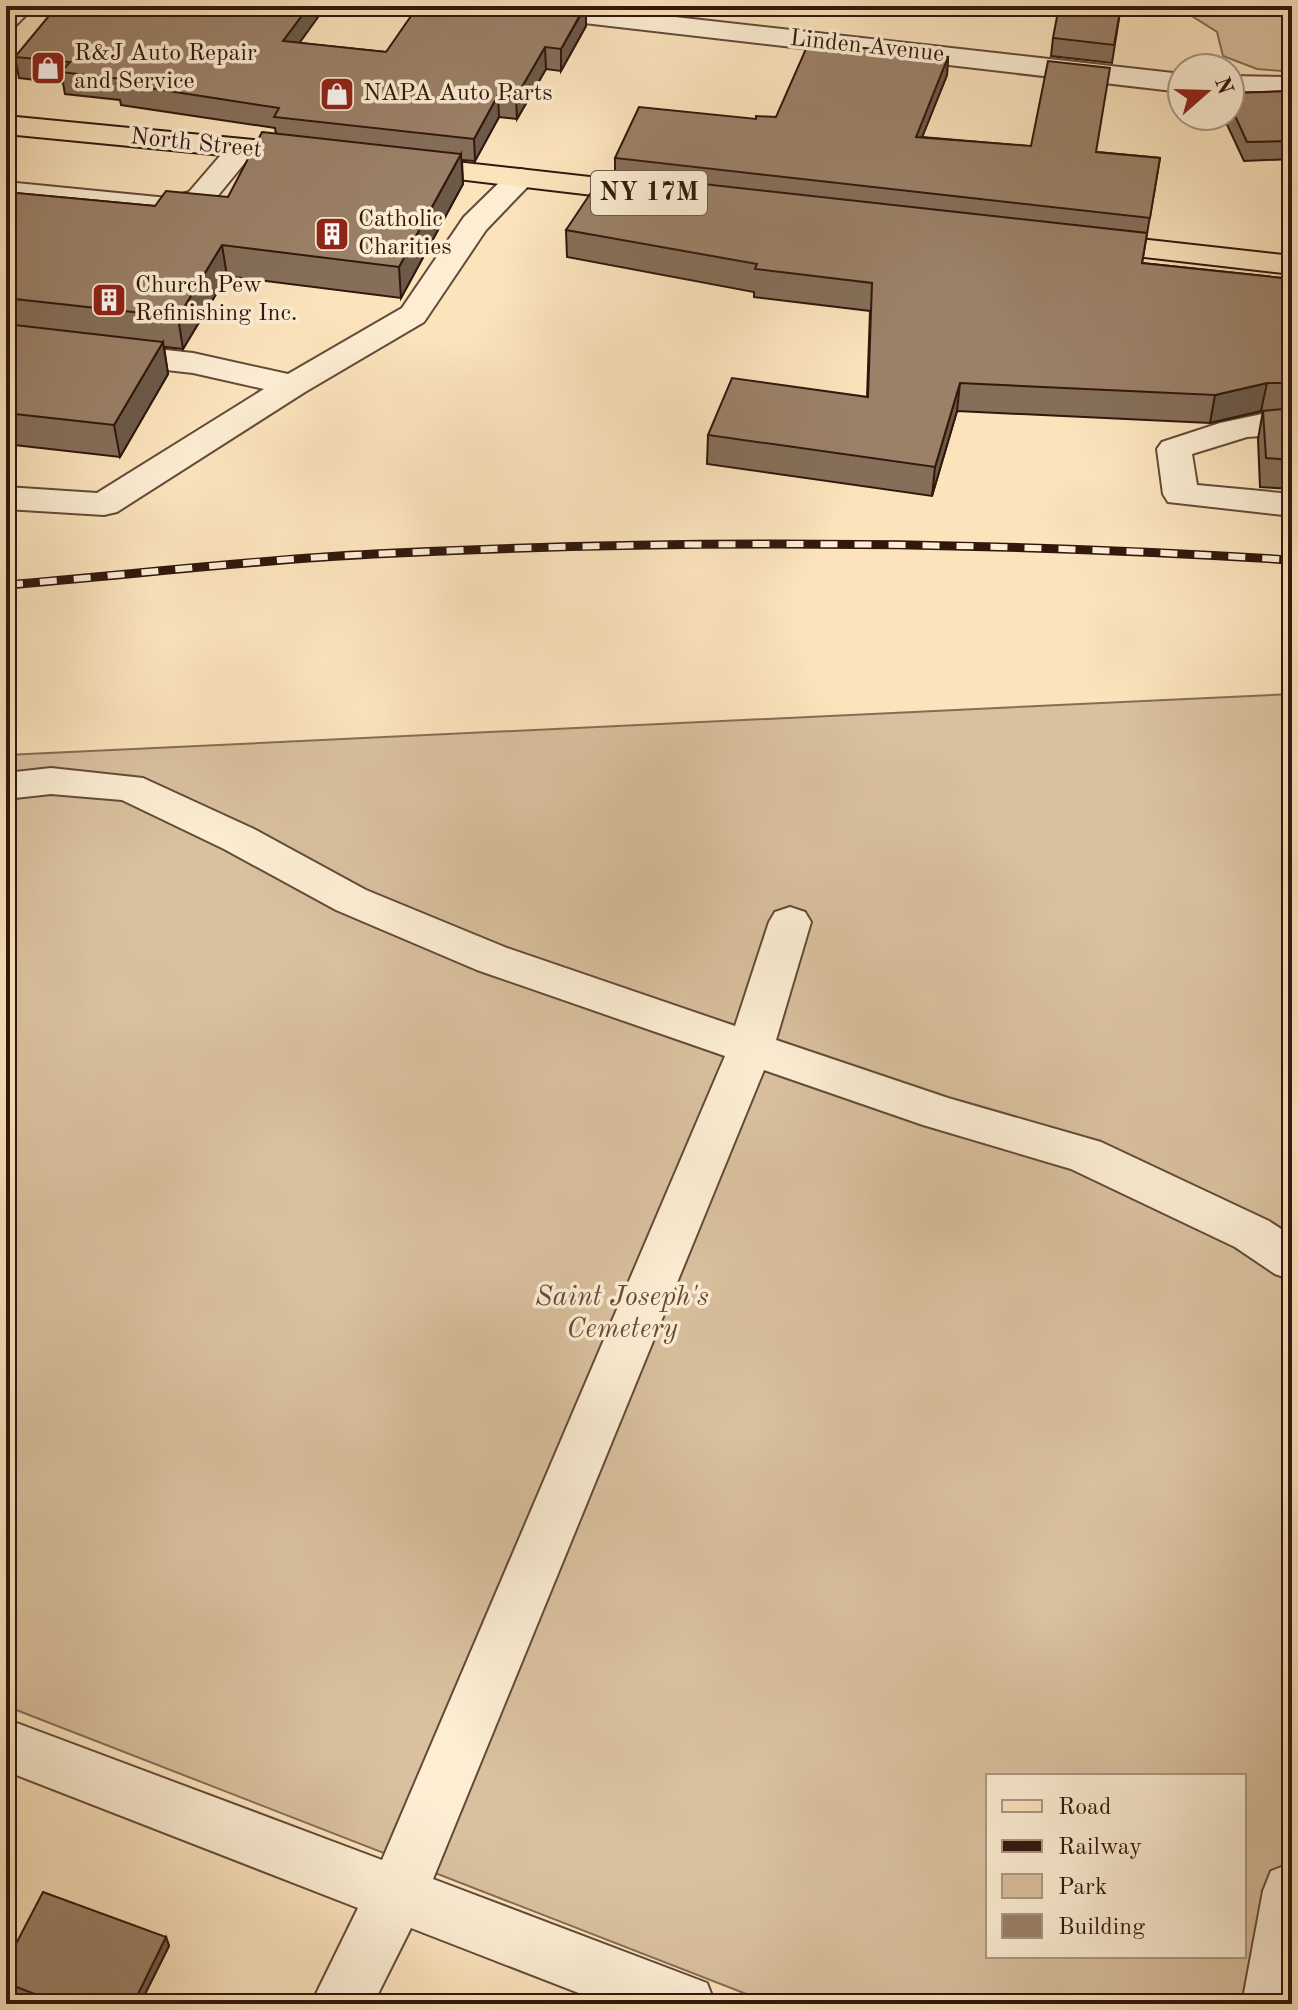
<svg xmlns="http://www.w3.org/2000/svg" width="1298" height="2010" viewBox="0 0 1298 2010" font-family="'Old Standard TT',serif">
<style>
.green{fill:#d9c09e;stroke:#866c56;stroke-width:2;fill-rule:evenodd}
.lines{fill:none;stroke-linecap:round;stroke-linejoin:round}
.minor-casing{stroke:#644a39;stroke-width:4}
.major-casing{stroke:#32170d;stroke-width:4}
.minor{fill:#fcedd3;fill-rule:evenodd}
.major{fill:#fbe3bc;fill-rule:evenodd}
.rail-casing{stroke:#32170d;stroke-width:9}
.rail{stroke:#fcedd3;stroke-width:6;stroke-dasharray:17;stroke-linecap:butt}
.wall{fill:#856f59;stroke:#32170d;stroke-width:2}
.shaded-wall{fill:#6c5a49;stroke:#32170d;stroke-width:2}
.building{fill:#9b8168;stroke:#32170d;stroke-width:2}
.labels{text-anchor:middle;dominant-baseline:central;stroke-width:7;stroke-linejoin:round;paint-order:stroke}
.far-street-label{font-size:24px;fill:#32170d;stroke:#fcedd3}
.far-poi-label{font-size:24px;fill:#32170d;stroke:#fcedd3;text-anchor:start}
.shield{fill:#fcedd3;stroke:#6f5748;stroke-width:2}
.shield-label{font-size:26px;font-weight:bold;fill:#32170d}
.park-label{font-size:28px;font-style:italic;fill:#644a38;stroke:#fcedd3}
</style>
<rect width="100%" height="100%" fill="#fbe3bc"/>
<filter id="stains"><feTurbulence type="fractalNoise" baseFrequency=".0025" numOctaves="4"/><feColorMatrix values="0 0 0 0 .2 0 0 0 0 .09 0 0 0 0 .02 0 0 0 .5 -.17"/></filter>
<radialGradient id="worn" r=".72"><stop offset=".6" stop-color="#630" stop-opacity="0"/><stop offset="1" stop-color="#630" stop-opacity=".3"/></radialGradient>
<g class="green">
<path d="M1176 6H1292V72L1257 69 1223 56 1217 32Z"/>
<path d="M1292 694V2004H772L6 1706V755ZM988 1776H1244V1956H988Z"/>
</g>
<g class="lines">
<g class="minor-casing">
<g id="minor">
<path d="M6 6H35L16 25 6 27Z"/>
<path d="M491 6H577L1182 74V92L505 14 495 12Z"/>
<path d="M1230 76 1292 77V95L1230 94Z"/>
<path d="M242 139 252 142 257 148 211 204 169 216 6 200V182L168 198 189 192 232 142Z"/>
<path d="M521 169 532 172 536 178 486 230 424 322 305 392 117 512 104 515 6 509V487L97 493 264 389 193 373 6 352V332L193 353 288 374 402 308 464 217 510 172Z"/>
<path d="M1262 414H1292V434L1247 437 1192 454 1197 485 1292 494V516L1168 502 1163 494 1157 449 1162 442 1220 423Z"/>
<path d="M51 768 143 778 254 829 366 890 507 948 735 1026 769 922 775 912 790 907 805 912 811 922 776 1040 948 1098 1101 1142 1269 1221 1292 1236V1280L1275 1274 1235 1247 1071 1169 923 1125 764 1070 433 1879 707 1983 715 2004H607L411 1928 373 2004H311L358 1908 6 1771V1719L382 1860 725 1056 477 970 336 910 224 849 122 800 51 794 6 799V773Z"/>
<path d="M1292 1863V2004H1242L1263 1891 1271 1871Z"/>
</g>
</g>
<g class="major-casing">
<g id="major">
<path d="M6 116 314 146 324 149 329 155 324 161 314 164 6 134Z"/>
<path d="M402 156 652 184 663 187 667 193 663 199 652 202 391 171 387 165 391 159Z"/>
<path d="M1086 233 1292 256V274L1075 249 1070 242 1075 235Z"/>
</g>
</g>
<use href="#minor" class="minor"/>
<use href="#major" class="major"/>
<g class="rail-casing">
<path id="rail" d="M6 585C128 575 251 560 374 554 679 539 987 541 1292 560"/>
</g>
<use href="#rail" class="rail"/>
</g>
<g class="wall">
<path d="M586 6V26L561 71 546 69 517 119 499 117 475 161 462 160 463 184 401 298 227 276 183 349 164 347 168 374 120 457 6 444V192L155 206 228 197 276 134 275 128 121 105 120 100 65 94 63 83 19 78 15 57 299 43 386 52Z"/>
<path d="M1121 6 1112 63 1051 56 1053 38Z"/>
<path d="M948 57 947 75 922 137 1097 152 1160 158 1142 263 1292 279V489L1260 487 1258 439 1263 411 1210 423 957 411 932 496 707 464 708 435 867 397 870 311 754 297V292L567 257 566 230 615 174V158L756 119 776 117Z"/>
<path d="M1292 91V159L1244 161 1223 116H1230V93Z"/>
<path d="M166 1937 169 1946 140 2004H43L6 1990V1963Z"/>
</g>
<g class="shaded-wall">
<path d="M309 6H326L285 63 283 41Z"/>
<path d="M586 6V26L561 71V49Z"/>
<path d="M545 47 546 69 517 119 516 97Z"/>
<path d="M948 57 947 75 915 155 916 137Z"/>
<path d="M498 95 499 117 475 161 474 139Z"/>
<path d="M461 154 463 184 401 298 399 267Z"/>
<path d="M222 245 227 276 183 349 178 317Z"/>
<path d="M163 342 168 374 120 457 114 425Z"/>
<path d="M960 383 957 411 932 496 935 467Z"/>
<path d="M1267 383 1261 411 1210 423 1215 395Z"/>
<path d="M166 1937 169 1946 140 2004H133Z"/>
</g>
<g class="building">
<path d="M57 6H309L283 41 386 52 418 6H585L561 49 545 47 516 97 498 95 474 139 274 117 279 108 117 83 121 79 61 72 70 62 15 57Z"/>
<path d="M1059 6H1121L1114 45 1053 38Z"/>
<path d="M809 42 948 57 916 137 1031 146 1048 61 1110 68 1096 152 1160 158 1150 218 615 158 639 107 756 119V116L776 117Z"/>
<path d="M1292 91V141L1247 142 1230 105V93Z"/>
<path d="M262 132 461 154 399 267 222 245 178 317 6 298V192L155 206 166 191 228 197Z"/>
<path d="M604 173 1147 233 1142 263 1292 279V383H1267L1215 395 960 383 935 467 708 435 732 378 868 397 872 283 755 269 757 264 566 230Z"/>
<path d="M6 324 163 342 114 425 6 413Z"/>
<path d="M1292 408V460L1266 458 1263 411Z"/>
<path d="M43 1892 166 1937 133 2004H61L6 1983V1963Z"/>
</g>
<defs>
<g id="shop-square" transform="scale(1.8)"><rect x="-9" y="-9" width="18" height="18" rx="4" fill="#8f2418" stroke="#fcedd3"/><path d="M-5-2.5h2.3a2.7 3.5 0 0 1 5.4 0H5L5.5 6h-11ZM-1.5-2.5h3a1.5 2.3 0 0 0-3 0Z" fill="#fff"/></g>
<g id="building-square" transform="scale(1.8)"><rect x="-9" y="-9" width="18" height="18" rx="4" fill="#8f2418" stroke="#fcedd3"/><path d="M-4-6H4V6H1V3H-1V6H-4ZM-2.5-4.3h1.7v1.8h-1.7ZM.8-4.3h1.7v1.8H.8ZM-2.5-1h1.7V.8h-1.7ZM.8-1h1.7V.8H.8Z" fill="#fff"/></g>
</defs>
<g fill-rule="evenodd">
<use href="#shop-square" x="48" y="68"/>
<use href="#shop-square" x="337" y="94"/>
<use href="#building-square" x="332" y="234"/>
<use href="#building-square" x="109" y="300"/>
</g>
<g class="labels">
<g class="far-street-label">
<text transform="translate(867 47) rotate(6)">Linden Avenue</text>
<text transform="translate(196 144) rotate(6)">North Street</text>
</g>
<g class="far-poi-label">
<text x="74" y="54">R&amp;J Auto Repair<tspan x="74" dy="28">and Service</tspan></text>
<text x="363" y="94">NAPA Auto Parts</text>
<text x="358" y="220">Catholic<tspan x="358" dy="28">Charities</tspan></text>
<text x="135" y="286">Church Pew<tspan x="135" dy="28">Refinishing Inc.</tspan></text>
</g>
<rect class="shield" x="591" y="171" width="116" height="44" rx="6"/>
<g class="shield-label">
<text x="649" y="193">NY 17M</text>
</g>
<g class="park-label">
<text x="622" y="1298">Saint Joseph's<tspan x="622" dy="32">Cemetery</tspan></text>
</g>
</g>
<rect width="1298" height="2010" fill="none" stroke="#fbe3bc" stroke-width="32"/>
<rect x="8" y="8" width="1282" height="1994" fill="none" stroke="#32170d" stroke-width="4"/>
<rect x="16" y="16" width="1266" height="1978" fill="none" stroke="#32170d" stroke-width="2"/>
<rect x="986" y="1774" width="260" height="184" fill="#fcedd3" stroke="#ab9784" stroke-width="2"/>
<rect x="1002" y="1800" width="40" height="12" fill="#fbe3bc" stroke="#ab9784" stroke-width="2"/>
<text x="1058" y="1814" font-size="24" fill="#32170d">Road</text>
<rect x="1002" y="1840" width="40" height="12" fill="#32170d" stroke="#ab9784" stroke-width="2"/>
<text x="1058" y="1854" font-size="24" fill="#32170d">Railway</text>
<rect x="1002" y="1874" width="40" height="24" fill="#d9c09e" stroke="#ab9784" stroke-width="2"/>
<text x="1058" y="1894" font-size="24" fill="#32170d">Park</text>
<rect x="1002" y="1914" width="40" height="24" fill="#9b8168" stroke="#ab9784" stroke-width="2"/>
<text x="1058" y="1934" font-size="24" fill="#32170d">Building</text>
<g transform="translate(1206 92) rotate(70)"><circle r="38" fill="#fcedd3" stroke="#ab9784" stroke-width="2"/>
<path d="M0-6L14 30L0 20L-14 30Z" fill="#8f2418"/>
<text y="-12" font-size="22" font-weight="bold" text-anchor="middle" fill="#32170d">N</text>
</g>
<rect width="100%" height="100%" filter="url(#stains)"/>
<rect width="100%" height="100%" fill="url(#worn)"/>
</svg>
